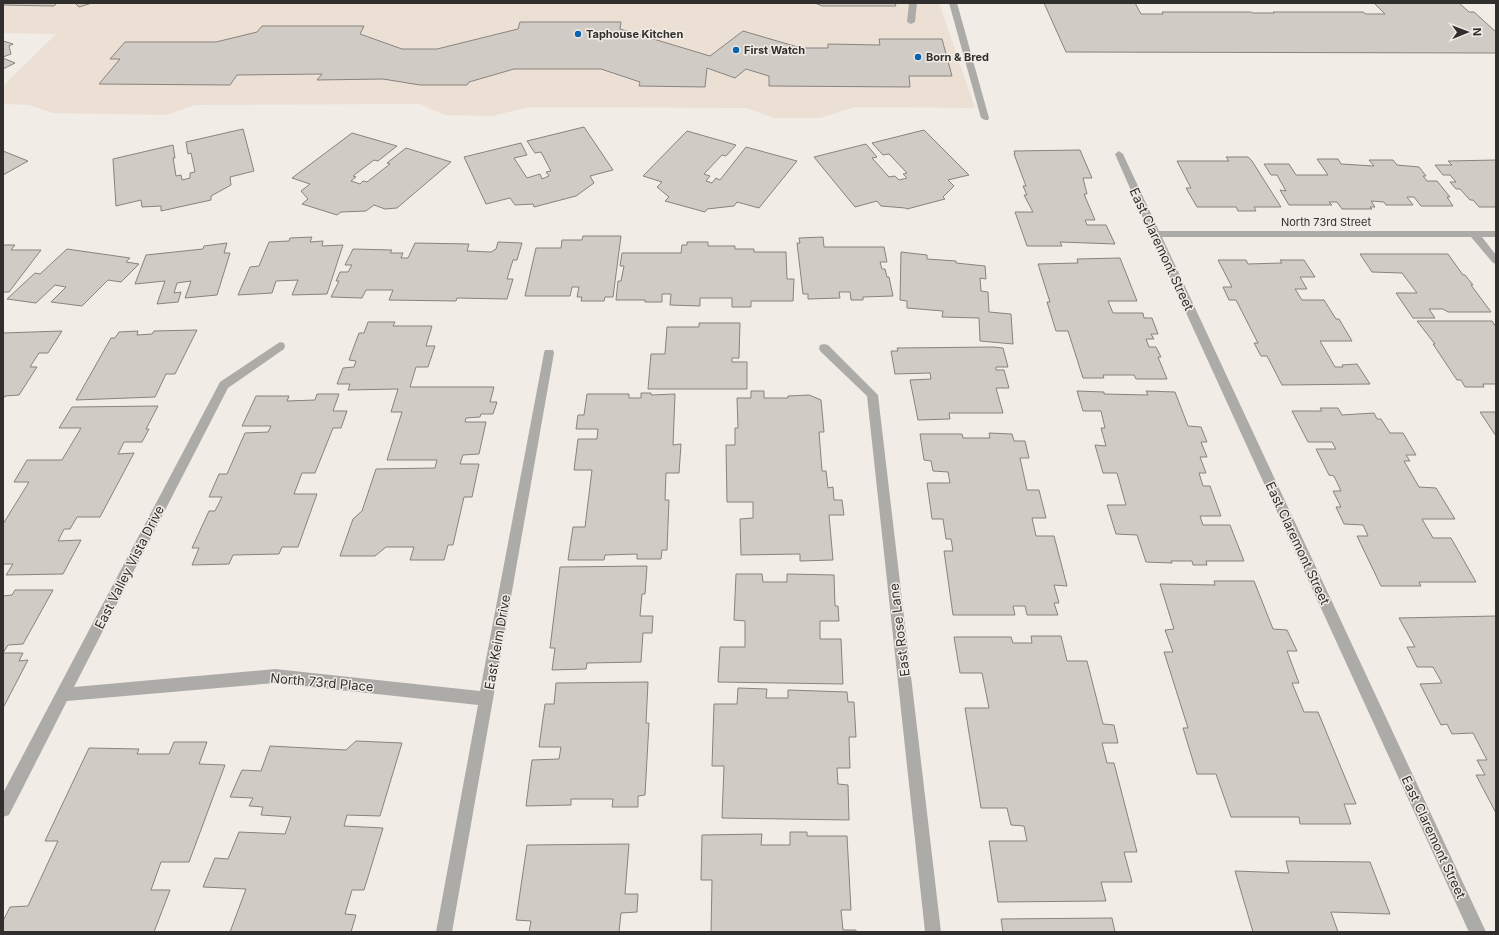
<svg xmlns="http://www.w3.org/2000/svg" width="1499" height="935" viewBox="0 0 1499 935" font-family="Inter,sans-serif">
<style>
.built{fill:#ece0d5}
.building{fill:#d1cbc6;stroke:#89837f}
.lines{fill:none;stroke-linecap:round;stroke-linejoin:round}
.minor{fill:#adaba8;fill-rule:evenodd}
.poi-dot{fill:#0664b1;stroke:#f2ece7;stroke-width:1.5}
.labels{text-anchor:middle;dominant-baseline:central;stroke-width:3;stroke-linejoin:round;paint-order:stroke}
.far-poi-label{font-size:11px;font-weight:bold;fill:#312f2d;stroke:#f2ece7;text-anchor:start}
.far-street-label{font-size:11px;fill:#312f2d;stroke:#f2ece7}
.street-label{font-size:13px;fill:#312f2d;stroke:#f2ece7}
</style>
<rect width="100%" height="100%" fill="#f2ece7"/>
<path class="built" d="M3 3H939L975 108 855 107 820 118H774L746 108 530 107 492 116 444 115 420 104 195 105 166 115 53 113 29 105 3 104V86L56 34 3 33Z"/>
<g class="building">
<path d="M3 3H57L54 6 3 5Z"/>
<path d="M75 3H92L79 7Z"/>
<path d="M815 3H895L896 6H822Z"/>
<path d="M1044 3H1135L1141 14H1163L1162 12H1251L1253 13H1274L1273 12H1363L1366 14H1385L1374 3H1459L1469 12H1474L1496 32V53L1066 52Z"/>
<path d="M520 22H621L620 29 710 56 743 31 801 48H828V44L880 45 879 39H942L952 76H909L910 87 769 86V76L746 69 735 78 707 68 705 87 639 86 640 82 601 69H514L469 82 467 85H420L383 79 317 80 322 74 237 75 230 85 99 84 120 59H110L125 42H216L257 32 262 26H364L360 34 402 49H437L518 29Z"/>
<path d="M3 41 13 44 9 46 11 54 3 57Z"/>
<path d="M3 58 15 63 3 69Z"/>
<path d="M584 127 613 170 590 176 594 183 576 196 534 207 533 204 515 205 510 198 486 204 464 157 521 143 527 155 514 158 527 178 540 174 542 179 549 176 546 172 551 171 541 152 535 153 527 141Z"/>
<path d="M243 129 254 171 230 177 231 185 211 196V200L161 211V206L142 207 141 200 116 206 113 159 173 145 175 158H173L176 176 181 175 182 180 190 178V173L195 172 191 153 188 154 186 142Z"/>
<path d="M924 130 969 175 948 180 954 186 943 197 945 199 907 209 905 208 881 206 877 201 855 207 814 157 866 144 877 157 872 158 889 177 895 176 899 180 907 178 903 174 907 173 889 154 883 155 872 143Z"/>
<path d="M687 131 736 145 726 156 722 155 704 174 710 176 706 181 712 183 716 178 720 180 746 147 797 161 759 208 737 202 734 206 707 209 705 212 665 201 669 197 657 187 662 182 643 176Z"/>
<path d="M352 133 397 146 378 161 374 160 353 176 356 177 351 181 360 184 363 181 367 182 390 164 387 163 406 148 451 162 397 208 385 209 374 205 366 211 341 212 337 215 302 204 308 199 301 191 310 184 292 178Z"/>
<path d="M1080 150 1092 178H1083L1087 194H1084L1095 220H1085L1087 225H1106L1115 244 1060 242 1062 246H1027L1015 212H1033L1024 195H1027L1023 186H1026L1014 154H1015L1014 151Z"/>
<path d="M3 151 28 161 3 175Z"/>
<path d="M1226 157H1248L1252 161 1281 207H1254L1256 211H1238L1236 207H1197L1186 188H1191L1177 161H1229Z"/>
<path d="M1317 159H1338L1341 164 1374 166 1369 160H1393L1397 165 1419 167 1426 176H1423L1427 181H1437L1450 197H1447L1453 206H1421L1414 197H1407L1413 205H1386L1384 202 1371 201 1375 207H1370L1372 209H1342L1337 202H1329L1332 205H1289L1280 190 1286 191 1277 175H1271L1264 164H1289L1296 175H1328Z"/>
<path d="M1496 160V207H1479L1473 200H1470L1460 189H1456L1450 182H1456L1450 175H1443L1435 165H1452L1448 161Z"/>
<path d="M583 236H621L613 297H605L604 301H581L582 297H577L579 287H572L570 296H525L536 248H561L562 240H582Z"/>
<path d="M312 237 310 242 323 241 322 246 343 245 327 294 292 295 298 280 276 281 272 293 238 295 250 267 259 266 269 242 289 241 290 238Z"/>
<path d="M823 237 824 247H884L887 262H880L882 269H885L887 277H889L893 296 863 297V300H851L850 292H839L840 298 808 299V294H803L797 243H800L799 238Z"/>
<path d="M498 242 522 243 517 260H513L507 279H513L507 299 457 298 456 301 389 300 393 290H366L362 298 331 297 339 281H336L340 272H348L352 265H345L353 249 392 250 390 253H403L401 258H408L415 243 469 244 467 251 491 252 496 249Z"/>
<path d="M687 242H708V246H735V249H754V252H786L787 279H794L793 301H751V307H732V298H700V306L670 305 671 294H662V302H645V300H616L618 281H621L624 266H620L622 253H681L682 245H687Z"/>
<path d="M227 243 224 253H230L217 295 185 298 191 281 177 283 174 293 181 292 178 302 157 304 165 281 135 284 146 255 203 249 204 246Z"/>
<path d="M3 245H15L11 250H41L9 292H3Z"/>
<path d="M67 249 130 258 126 262 139 264 121 282 108 280 82 306 51 302 66 287 55 285 36 303 7 299 35 273 40 274Z"/>
<path d="M901 252 927 255V259L956 261V263L985 266 986 279 980 278 981 291 988 292 989 312 1011 314 1013 344 980 341 979 318 942 317 943 311 907 308V301L900 300Z"/>
<path d="M1360 254H1448L1463 275H1465L1473 285H1471L1491 312H1448L1443 309H1429L1435 318H1413L1396 293H1417L1402 273 1372 272Z"/>
<path d="M1120 258 1137 301H1108L1113 313H1143L1144 318H1152L1158 334H1151L1154 339H1146L1149 347H1156L1161 357H1158L1167 379H1136L1134 375H1103L1104 378H1083L1068 331H1056L1047 302H1050L1038 264 1078 263 1077 259Z"/>
<path d="M1218 260H1246L1248 264 1282 263 1280 260H1304L1315 277H1300L1307 289H1295L1302 300H1324L1336 319H1339L1352 341H1320L1335 367H1343L1342 365 1357 364 1370 384 1282 385 1267 356H1261L1254 343H1258L1236 300H1229L1223 287H1232Z"/>
<path d="M1417 321H1492L1496 327V384H1483L1484 387H1465L1461 380H1457L1433 344H1435Z"/>
<path d="M368 322H395L393 326H432L426 346H435L428 367H416L410 387H494L490 402H497L493 414H481L480 417 466 418 465 422H486L479 454 463 455 460 464H479L472 497H464L453 545H448L444 560H410L414 547H386L375 556H340L353 519 362 511 376 469 435 468 437 460H387L402 412H391L398 389 348 390 350 384H337L343 368 354 367 356 361 349 360 359 333H364Z"/>
<path d="M699 323H740L739 358H732V362H747V389H648L651 354H665L667 327H699Z"/>
<path d="M197 330 175 374H166L155 397 76 400 111 338H115L119 332 138 331 137 335 152 334 154 331Z"/>
<path d="M62 331 48 353H39L30 367H37L19 395 5 396 3 399V333Z"/>
<path d="M993 347 1003 348 1008 367H996V370H1004L1009 388H996L1003 413H949L950 419 918 420 910 380 931 379 930 373 895 374 891 351H898L897 348Z"/>
<path d="M751 391H764V398H788V396L809 395 821 400 824 432H819L822 471H826L828 488 833 487 834 500H842L844 515H829L833 560 800 561V554L741 555 740 519 753 518V502H727L726 445H735V428H738L737 398H751Z"/>
<path d="M1077 391 1104 392V394L1148 395 1146 391 1175 392 1188 426 1201 427 1207 442H1201L1207 457H1200L1206 473H1199L1203 486H1210L1221 516H1200L1203 525H1230L1244 561H1206L1207 565H1193L1192 561H1171L1172 563 1146 562 1137 535 1116 534 1107 505H1126L1117 473H1103L1095 445 1106 446 1101 428H1105L1101 411H1083Z"/>
<path d="M641 393H651V395L675 394 673 445 681 444 679 473H666L665 500H669L667 550H662L661 559H637V554L605 555 604 560H568L573 527H585L592 470H574L578 439H597L598 429H576L578 415H584L587 394H629V398H641Z"/>
<path d="M317 394H339L333 411H347L341 428H333L315 473H302L294 494H317L298 547H282L279 554 233 555 229 564 192 565 199 548H192L209 511H215L222 497H209L219 474H227L245 433 268 432 271 426H242L256 396H289L287 401 315 400Z"/>
<path d="M158 406 146 429H149L142 442H124L118 454 134 453 100 517H77L70 529H64L58 541 81 540 63 574 6 575 13 564H3V524L29 482H14L27 460H62L81 428H59L72 407Z"/>
<path d="M1320 408H1338L1342 415 1374 413 1377 419H1381L1390 433H1403L1416 455H1406L1410 461H1404L1419 487 1436 488 1455 519H1422L1433 538H1451L1476 582H1419L1421 586H1381L1357 536H1368L1363 525 1344 524 1336 507H1341L1333 491H1341L1334 476 1329 475 1316 449H1336L1332 442H1308L1292 411H1322Z"/>
<path d="M1480 412H1496V436Z"/>
<path d="M989 433 1012 434 1014 441H1025L1029 458H1020L1027 490H1039L1046 518H1032L1036 536H1054L1067 586 1054 585 1059 603H1054L1058 615H1027L1025 606H1013L1015 615H953L944 551H953L951 539H946L943 519H932L927 483H950L948 472 933 471 931 461 924 460 920 434H962L963 438H990Z"/>
<path d="M647 566 645 594H642L640 616H653L652 633H643L641 662 587 663 586 669 552 670 555 648H550L560 567Z"/>
<path d="M736 574H762L763 582H787V574L834 575 835 606H838L839 621H820V639H841L843 684 718 682 720 647H745V621L734 620Z"/>
<path d="M1214 581H1254L1273 629 1287 630 1297 651H1287L1299 683H1292L1304 712H1318L1356 804H1344L1351 824H1300L1299 817H1231L1216 774H1197L1183 728H1188L1164 652H1173L1165 630 1174 629 1160 584 1215 585Z"/>
<path d="M15 590H53L23 644 8 645 3 653H23L19 661 28 660 3 708V596L12 595Z"/>
<path d="M1496 616V813L1476 775H1485L1477 760H1487L1473 733 1452 734 1447 724 1441 725 1420 684 1442 683 1433 667H1417L1407 647H1415L1399 618Z"/>
<path d="M1031 636H1061L1067 661H1087L1103 724 1114 725 1118 743H1102L1107 763H1114L1137 852H1124L1132 882H1101L1106 901 998 902 989 841H1027L1024 826 1011 825 1007 808H981L965 708H989L982 673H960L954 637H1011L1013 643H1032Z"/>
<path d="M648 682 646 723H649L645 795 638 796V807H612L613 799H571V805L526 806 532 760 559 759 561 747H539L545 704H554L556 683Z"/>
<path d="M738 688 767 689 766 698H788V690L847 692 848 702H854L856 737H849L850 768H837L838 784 848 785 849 820 722 818 724 766H712L714 704H737Z"/>
<path d="M356 741 402 743 380 816 347 815 344 826 383 828 364 890H352L345 914 356 915 351 932H230L246 889 203 887 215 858 228 859 239 832 285 834 291 817 261 815 263 807 249 806 253 798 230 797 242 770 261 771 270 746 346 750Z"/>
<path d="M174 742H207L199 764 225 765 189 862H161L151 890H170L154 932H3V921L10 907 28 906 58 841H45L89 748 139 749 137 754H169Z"/>
<path d="M790 832H807V836H847L851 910H841L843 930H856V932H711L712 880H701L702 835 762 834 761 845H790Z"/>
<path d="M629 844 625 894H638L637 912 621 913 619 932H529L531 921 516 920 527 845Z"/>
<path d="M1286 861 1370 862 1390 914 1331 912 1338 932H1253L1235 871 1289 873Z"/>
<path d="M1112 918 1115 932H1003L1001 919Z"/>
</g>
<g class="lines">
<g class="minor">
<path d="M909 3H917L915 22 911 24 907 22Z"/>
<path d="M949 3H957L989 118 988 120H985L981 118Z"/>
<path d="M1119 151 1123 154 1159 231H1496V237H1482L1496 255V264L1493 263 1471 237H1162L1486 932H1469L1150 234 1115 154Z"/>
<path d="M280 342 284 343 285 346 284 349 228 388 74 687 275 669 480 691 544 353 545 350H553L554 353 452 932H436L478 705 275 683 67 701 9 815 3 817V793L220 382Z"/>
<path d="M824 344 828 345 878 395 941 932H925L867 396 820 351 819 348 820 345Z"/>
</g>
</g>
<g class="poi-dot">
<circle cx="578" cy="34" r="4"/>
<circle cx="736" cy="50" r="4"/>
<circle cx="918" cy="57" r="4"/>
</g>
<g class="labels">
<g class="far-poi-label">
<text x="586" y="34">Taphouse Kitchen</text>
<text x="744" y="50">First Watch</text>
<text x="926" y="57">Born &amp; Bred</text>
</g>
<g class="far-street-label">
<text x="1326" y="222">North 73rd Street</text>
</g>
<g class="street-label">
<text transform="translate(1162 249) rotate(65)">East Claremont Street</text>
<text transform="translate(1298 543) rotate(65)">East Claremont Street</text>
<text transform="translate(129 567) rotate(-63)">East Valley Vista Drive</text>
<text transform="translate(899 630) rotate(-97)">East Rose Lane</text>
<text transform="translate(497 642) rotate(-80)">East Keim Drive</text>
<text transform="translate(322 682) rotate(5)">North 73rd Place</text>
<text transform="translate(1434 837) rotate(65)">East Claremont Street</text>
</g>
</g>
<rect width="1499" height="935" fill="none" stroke="#312f2d" stroke-width="8"/>
<g transform="translate(1467 32) rotate(89)" stroke="#f2ece7" stroke-width="3" paint-order="stroke">
<path d="M0-3L7 15L0 10L-7 15Z" fill="#312f2d"/>
<text y="-6" font-size="11" font-weight="bold" text-anchor="middle" fill="#312f2d">N</text>
</g>
</svg>
